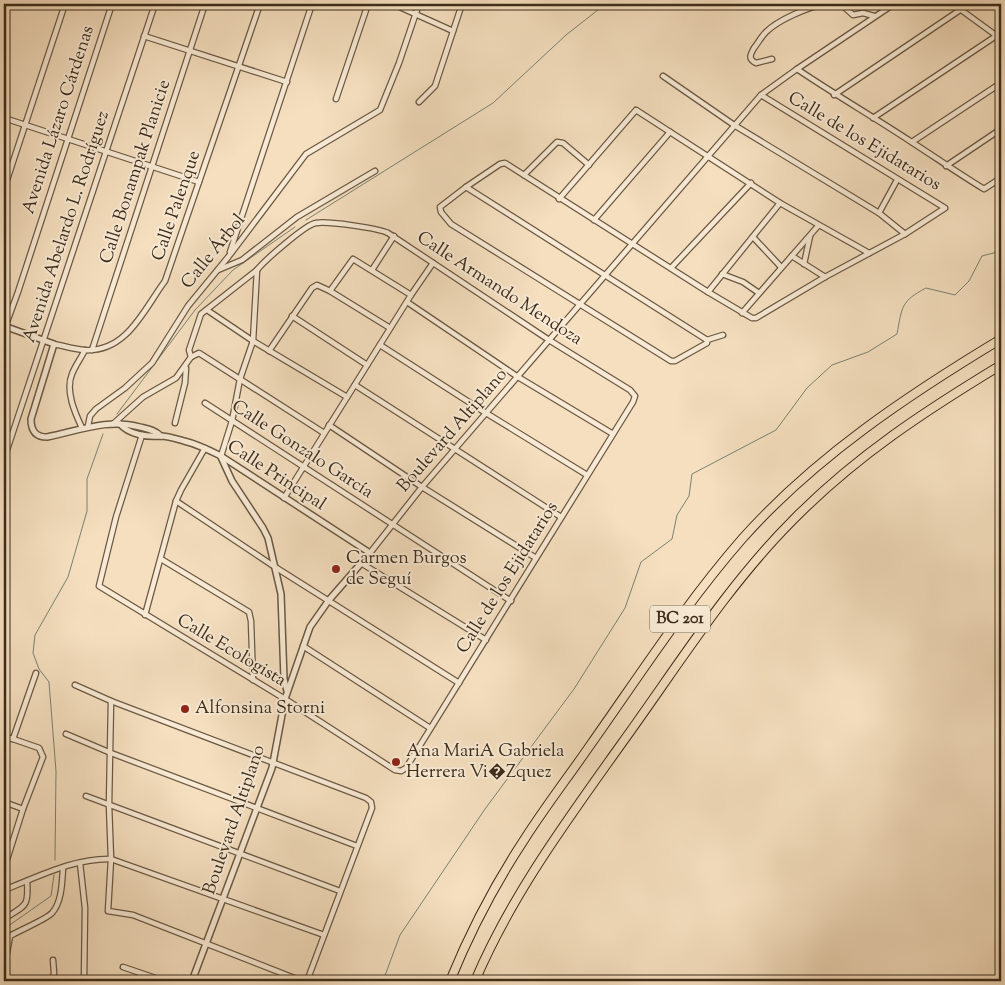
<svg xmlns="http://www.w3.org/2000/svg" width="1005" height="985" viewBox="0 0 1005 985" font-family="'Sorts Mill Goudy',serif">
<style>
.lines{fill:none;stroke-linecap:round;stroke-linejoin:round}
.stream{stroke:#778372;stroke-width:1}
.minor-casing{stroke:#6b5943;stroke-width:7}
.tertiary-casing{stroke:#6b5943;stroke-width:8}
.motorway-casing{stroke:#3d2c1a;stroke-width:10}
.minor{stroke:#f8ead5;stroke-width:4.5}
.tertiary{stroke:#f8ead5;stroke-width:5}
.motorway{stroke:#f5dfbf;stroke-width:8}
.poi-dot{fill:#8f2418;stroke:#f8ead5;stroke-width:2}
.labels{text-anchor:middle;dominant-baseline:central;stroke-width:4;stroke-linejoin:round;paint-order:stroke}
.shield{fill:#f8ead5;stroke:#756552;stroke-width:1}
.shield-label{font-size:16px;font-weight:bold;fill:#3d2c1a}
.street-label{font-size:18px;fill:#3d2c1a;stroke:#f8ead5}
.poi-label{font-size:18px;fill:#3d2c1a;stroke:#f8ead5;text-anchor:start}
</style>
<rect width="100%" height="100%" fill="#f5dfbf"/>
<filter id="stains"><feTurbulence type="fractalNoise" baseFrequency=".004" numOctaves="4"/><feColorMatrix values="0 0 0 0 .2 0 0 0 0 .09 0 0 0 0 .02 0 0 0 .5 -.17"/></filter>
<radialGradient id="worn" r=".72"><stop offset=".6" stop-color="#630" stop-opacity="0"/><stop offset="1" stop-color="#630" stop-opacity=".3"/></radialGradient>
<g class="lines">
<g class="stream">
<path d="M645 4 684 9 692 4"/>
<path d="M306 220 493 103 566 35 603 6 630 4"/>
<path d="M117 414 195 310 233 270 295 227"/>
<path d="M55 860 56 771 49 682 39 669 33 653 35 635 68 577 87 511V479L103 434"/>
<path d="M4 929 51 896 54 875"/>
<path d="M383 981 400 935 485 809 574 689 625 608 641 562 672 539 677 515 689 496 692 474 776 430 807 388 832 365 868 352 897 334C902 307 901 301 926 288L955 295 969 281 982 256 1001 251"/>
</g>
<g class="minor-casing">
<g id="minor">
<path d="M393 4 453 31"/>
<path d="M835 4 843 6 853 15 863 13 874 16"/>
<path d="M953 4 1001 39"/>
<path d="M144 36 287 82"/>
<path d="M772 59 756 63C748 59 750 55 754 48 758 43 761 37 766 32 778 20 808 7 825 4"/>
<path d="M797 69C834 94 872 116 910 141 935 157 959 174 984 189L1001 178"/>
<path d="M663 76 734 125 879 213 905 234"/>
<path d="M834 95 960 10"/>
<path d="M336 99 368 4"/>
<path d="M419 102 435 86 462 4"/>
<path d="M4 118 199 182"/>
<path d="M873 118 996 36"/>
<path d="M912 142 1001 83"/>
<path d="M946 166 1001 129"/>
<path d="M524 175 557 142 563 143 589 165"/>
<path d="M466 187 707 340"/>
<path d="M4 189 65 4"/>
<path d="M559 199 636 110 780 203 869 253"/>
<path d="M879 213 897 180"/>
<path d="M594 220 670 132"/>
<path d="M753 237 781 267"/>
<path d="M230 252 312 4"/>
<path d="M792 256 825 277"/>
<path d="M804 264 810 236"/>
<path d="M671 268 751 183"/>
<path d="M218 270 242 260 297 217 375 171"/>
<path d="M372 270 394 236"/>
<path d="M722 274 743 282 759 293"/>
<path d="M330 291 353 259 411 295"/>
<path d="M708 292 780 203"/>
<path d="M407 302 518 377 613 434"/>
<path d="M207 310 253 341 347 397"/>
<path d="M742 313 818 226"/>
<path d="M292 316 367 365"/>
<path d="M4 330 18 292 112 4"/>
<path d="M707 340V343L675 361H671L451 224 441 212 440 207 466 187 500 164 505 163 708 292 752 318H756L825 277 905 234 945 208 761 95"/>
<path d="M707 340 723 335"/>
<path d="M54 344C64 346 74 349 84 350 127 353 144 309 165 281L260 4"/>
<path d="M380 345 486 413 587 475"/>
<path d="M92 350 205 4"/>
<path d="M269 351 312 288 317 285 330 291 390 328"/>
<path d="M191 357 189 350 201 314 257 270"/>
<path d="M355 385 561 517"/>
<path d="M205 403 511 601"/>
<path d="M175 423 185 383 186 368"/>
<path d="M113 424 143 397 176 378 191 357 199 353 324 433"/>
<path d="M329 425 422 487 536 558"/>
<path d="M88 426 90 416 96 409 125 388 152 363 188 306 229 256 306 154 380 110 399 63 419 4"/>
<path d="M82 428C75 413 65 391 72 374 75 366 81 358 85 350"/>
<path d="M142 435 116 517 99 586 285 699 395 770 401 771 406 768 633 402 635 396 630 390 549 340 388 233C378 228 327 221 316 223 306 224 264 261 257 270L253 341 240 379 232 421 221 456"/>
<path d="M4 459 155 4"/>
<path d="M284 498 411 295 433 263"/>
<path d="M176 501 275 567 459 683"/>
<path d="M370 553 422 487 761 95 797 69 894 4"/>
<path d="M161 559 249 612 251 621 253 680"/>
<path d="M361 563 486 640"/>
<path d="M145 615 176 501 181 490 205 448"/>
<path d="M303 646 430 728"/>
<path d="M75 685 111 701 366 798 371 802 372 808 307 981"/>
<path d="M111 701 109 805 111 859 108 911 133 915 302 981"/>
<path d="M66 734 111 753 357 846"/>
<path d="M4 737 13 739 36 673"/>
<path d="M86 796 340 891"/>
<path d="M4 802 23 809"/>
<path d="M80 863 85 908 84 981"/>
<path d="M4 869 23 809 43 757 39 748 13 739"/>
<path d="M4 890C38 877 74 858 111 859L324 935"/>
<path d="M4 919C25 905 29 908 27 881"/>
<path d="M4 939 10 936"/>
<path d="M123 967 164 981"/>
<path d="M4 969 10 936C20 930 45 920 52 913 62 902 62 882 63 868"/>
<path d="M52 981 54 973 53 960"/>
</g>
</g>
<g class="tertiary-casing">
<g id="tertiary">
<path d="M4 326 54 344 31 419C31 430 35 437 47 437 78 431 107 418 140 427 148 429 155 430 161 436"/>
<path d="M120 424C129 435 148 437 160 436 168 436 177 439 184 441 197 444 209 450 221 456L370 553 329 600 310 627 285 699 272 768 192 981"/>
<path d="M221 457 232 481 263 528 268 538 281 594 284 679 287 691"/>
</g>
</g>
<g class="motorway-casing">
<g id="motorway">
<path d="M450 981C470 932 495 884 524 840 545 807 569 776 591 744 639 676 687 602 742 539 815 457 908 395 1001 339"/>
<path d="M475 981C512 894 568 819 622 743 677 667 727 586 793 520 856 456 925 411 1001 365"/>
</g>
</g>
<use href="#minor" class="minor"/>
<use href="#tertiary" class="tertiary"/>
<use href="#motorway" class="motorway"/>
</g>
<g class="poi-dot">
<circle cx="336" cy="569" r="5"/>
<circle cx="185" cy="709" r="5"/>
<circle cx="396" cy="762" r="5"/>
</g>
<g class="labels">
<rect class="shield" x="650" y="605.5" width="60" height="27" rx="4"/>
<g class="shield-label">
<text x="680" y="619">BC 201</text>
</g>
<g class="street-label">
<text transform="translate(59 120) rotate(-72)">Avenida Lázaro Cárdenas</text>
<text transform="translate(864 142) rotate(31)">Calle de los Ejidatarios</text>
<text transform="translate(136 172) rotate(-72)">Calle Bonampak Planicie</text>
<text transform="translate(177 206) rotate(-71)">Calle Palenque</text>
<text transform="translate(67 227) rotate(-72)">Avenida Abelardo L. Rodríguez</text>
<text transform="translate(214 252) rotate(-51)">Calle Árbol</text>
<text transform="translate(499 289) rotate(33)">Calle Armando Mendoza</text>
<text transform="translate(453 431) rotate(-49)">Boulevard Altiplano</text>
<text transform="translate(302 450) rotate(33)">Calle Gonzalo García</text>
<text transform="translate(276 476) rotate(33)">Calle Principal</text>
<text transform="translate(508 578) rotate(-58)">Calle de los Ejidatarios</text>
<text transform="translate(231 651) rotate(31)">Calle Ecologista</text>
<text transform="translate(235 820) rotate(-71)">Boulevard Altiplano</text>
</g>
<g class="poi-label">
<text x="346" y="559">Carmen Burgos<tspan x="346" dy="21">de Seguí</tspan></text>
<text x="195" y="709">Alfonsina Storni</text>
<text x="406" y="752">Ana MariA Gabriela<tspan x="406" dy="21">Herrera Vi�Zquez</tspan></text>
</g>
</g>
<rect width="1005" height="985" fill="none" stroke="#f5dfbf" stroke-width="20"/>
<rect x="5" y="5" width="995" height="975" fill="none" stroke="#3d2c1a" stroke-width="2.5"/>
<rect x="10" y="10" width="985" height="965" fill="none" stroke="#3d2c1a"/>
<rect width="100%" height="100%" filter="url(#stains)"/>
<rect width="100%" height="100%" fill="url(#worn)"/>
</svg>
